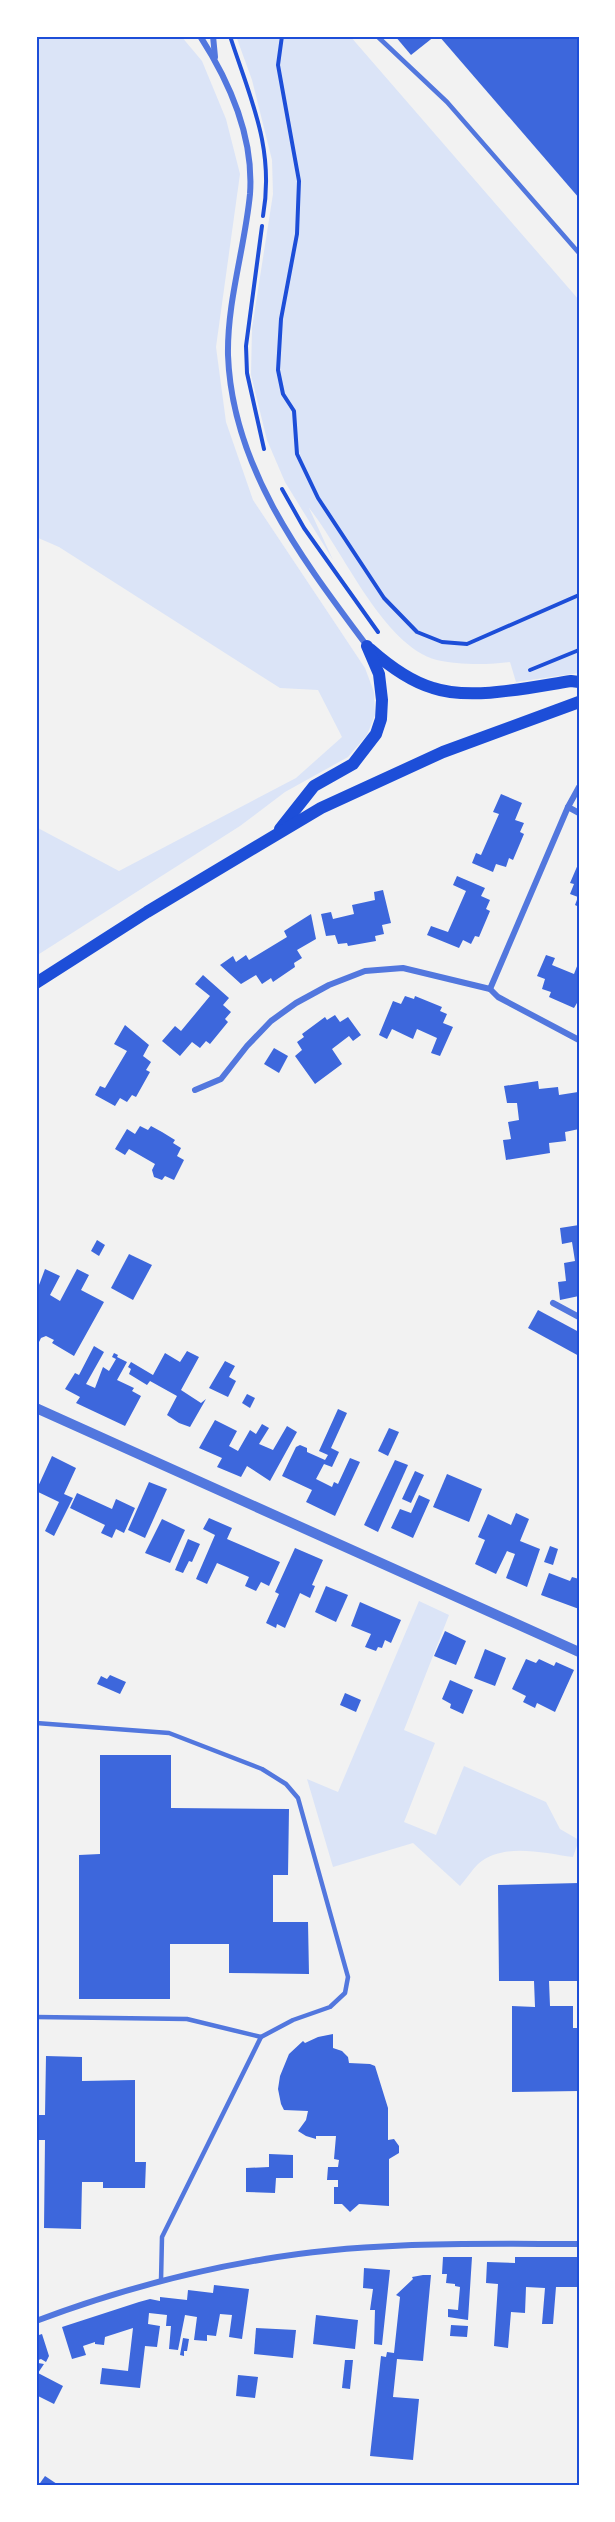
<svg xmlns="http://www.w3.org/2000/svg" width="615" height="2522" viewBox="0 0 615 2522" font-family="'Public Sans',sans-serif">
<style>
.green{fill:#dbe4f7}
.building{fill:#3d67dc}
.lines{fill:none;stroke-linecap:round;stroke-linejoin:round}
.path{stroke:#1d4ed8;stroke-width:4}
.service{stroke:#5277de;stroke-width:4.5}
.minor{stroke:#5277de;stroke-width:6}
.tertiary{stroke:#5277de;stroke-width:10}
.secondary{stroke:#1d4ed8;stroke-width:12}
.neatline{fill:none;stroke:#1d4ed8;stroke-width:2}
</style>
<rect width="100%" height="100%" fill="#f2f2f2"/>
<g class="green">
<path d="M36 36H181L202 61 226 119 240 174 216 347 226 422 253 500 365 668 374 692 375 715 367 735 348 757 285 792 240 826 36 956V827L119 871 296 778 342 737 318 690 280 688 59 547 36 537Z"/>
<path d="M236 36H350L579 300V673L516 682 510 662C488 665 458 665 437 660 383 646 343 550 309 508L333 560 285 482 267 440 251 375 252 328 273 194 272 160 252 80Z"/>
<path d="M419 1601 449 1615 404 1730 435 1743 404 1822 436 1835 464 1766 546 1802 560 1829 579 1840 573 1857C543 1853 503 1842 478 1864 472 1870 466 1879 460 1886L413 1843 333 1867 307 1779 338 1792Z"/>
</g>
<g class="building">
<path d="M395 36H435L411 55Z"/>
<path d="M439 36H579V198Z"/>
<path d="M501 794 522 803 515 820 524 823 520 832 524 834 513 860 509 858 506 867 496 864 493 872 472 863 476 853 481 855 499 814 493 812Z"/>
<path d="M579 862V907L575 905 578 897 570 894 574 884 570 883Z"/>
<path d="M457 876 485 888 481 896 490 900 486 909 490 911 479 937 475 936 471 944 463 940 459 948 427 935 431 926 448 932 466 891 453 885Z"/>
<path d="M383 890 391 923 382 925 384 934 375 936 376 941 348 946 347 943 338 944 335 935 326 936 321 914 331 912 333 919 354 914 352 905 375 900 374 892Z"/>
<path d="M311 914 316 939 297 950 302 958 294 963 295 967 273 982 271 978 262 984 256 975 241 984 220 965 233 956 236 962 246 955 249 960 287 937 284 931Z"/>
<path d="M546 955 555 958 552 965 574 974 579 961V1004L577 1003 574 1008 549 997 551 992 542 989 545 979 537 976Z"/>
<path d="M203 975 229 998 223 1005 231 1012 225 1019 228 1022 210 1044 206 1041 200 1048 192 1042 180 1056 162 1041 175 1026 181 1031 210 996 195 984Z"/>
<path d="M405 996 414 999 415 996 442 1007 440 1011 447 1014 443 1023 453 1027 440 1056 431 1053 437 1038 417 1029 413 1039 392 1029 387 1039 379 1035 393 1001 401 1004Z"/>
<path d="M335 1015 340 1022 348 1017 361 1035 353 1041 349 1036 332 1049 342 1064 315 1084 295 1056 302 1050 297 1042 304 1037 302 1034 325 1017 327 1020Z"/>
<path d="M125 1025 149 1045 143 1056 151 1062 146 1070 150 1072 136 1097 132 1095 127 1102 120 1098 115 1106 95 1095 100 1086 105 1088 127 1051 114 1044Z"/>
<path d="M274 1048 288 1056 279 1073 264 1064Z"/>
<path d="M538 1081 539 1089 558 1087 559 1095 578 1092 579 1129 565 1132 566 1141 549 1143 550 1153 506 1160 503 1140 511 1139 508 1122 519 1120 517 1103H507L504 1086Z"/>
<path d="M140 1126 148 1130 151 1126 162 1132 175 1140 173 1143 181 1148 177 1156 184 1160 174 1180 165 1176 162 1180 154 1177 152 1170 155 1164 129 1149 125 1155 115 1149 127 1129 135 1134Z"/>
<path d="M579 1225V1296L560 1300 558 1282 566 1281 564 1263 575 1261 572 1242 562 1244 560 1228Z"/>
<path d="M97 1240 105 1245 99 1256 91 1251Z"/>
<path d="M129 1254 152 1265 133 1300 111 1288Z"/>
<path d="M45 1269 60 1276 50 1295 60 1301 77 1269 89 1275 81 1290 104 1302 74 1356 52 1343 54 1340 46 1336 41 1338 36 1348V1293Z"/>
<path d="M538 1310 579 1332V1356L528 1328Z"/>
<path d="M94 1346 104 1352 86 1384 95 1388 103 1367 109 1371 116 1359 112 1357 114 1353 118 1355 117 1357 127 1362 117 1380 134 1388 132 1391 141 1396 125 1426 76 1403 80 1397 65 1389 75 1373 79 1375Z"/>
<path d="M187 1351 199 1357 181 1390 201 1403 206 1399 190 1427 179 1423 167 1415 177 1396 150 1381 147 1385 129 1374 131 1369 128 1367 131 1362 153 1375 165 1353 180 1362Z"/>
<path d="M225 1361 235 1366 229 1377 236 1381 228 1397 209 1388Z"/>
<path d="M247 1394 255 1398 250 1408 242 1403Z"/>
<path d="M338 1409 347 1413 331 1448 339 1452 332 1467 324 1464 316 1479 332 1487 334 1482 338 1484 350 1458 360 1462 335 1516 306 1502 312 1490 282 1476 296 1447 300 1445 307 1448V1452L325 1460 328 1455 319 1451Z"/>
<path d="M215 1420 237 1431 229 1446 238 1451 250 1430 256 1434 262 1424 269 1428 259 1444 273 1450 287 1426 297 1432 270 1481 247 1466 241 1477 217 1467 222 1458 199 1448Z"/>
<path d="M389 1428 399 1432 388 1456 378 1451Z"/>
<path d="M52 1456 76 1468 64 1494 73 1498 54 1536 45 1531 59 1502 36 1491Z"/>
<path d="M395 1460 408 1465 378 1532 364 1525Z"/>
<path d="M415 1471 424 1475 411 1503 402 1499Z"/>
<path d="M447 1474 482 1489 469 1522 433 1507Z"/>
<path d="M149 1482 167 1489 145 1538 128 1530Z"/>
<path d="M77 1493 112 1509 116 1499 135 1508 124 1533 116 1529 112 1538 101 1533 105 1525 70 1508Z"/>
<path d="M419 1495 430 1500 413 1538 391 1528 400 1509 411 1513Z"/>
<path d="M516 1513 529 1519 520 1541 540 1549 527 1587 506 1578 515 1554 507 1551 496 1574 475 1564 485 1540 478 1537 488 1514 511 1525Z"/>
<path d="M209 1518 232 1528 227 1539 280 1562 269 1586 261 1582 256 1591 245 1586 249 1577 217 1563 207 1584 196 1579 215 1535 203 1529Z"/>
<path d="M162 1519 185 1530 170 1563 145 1553Z"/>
<path d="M188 1539 200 1544 192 1562 189 1561 183 1573 175 1570Z"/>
<path d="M550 1546 558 1549 553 1565 544 1562Z"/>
<path d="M295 1548 323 1560 312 1585 315 1586 310 1598 300 1593 285 1628 277 1624 276 1628 266 1623 279 1594 275 1592Z"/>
<path d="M549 1573 570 1581 572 1577 579 1579V1609L541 1595Z"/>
<path d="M326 1586 348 1595 336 1622 315 1612Z"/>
<path d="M360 1602 401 1620 391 1643 385 1640 382 1648 378 1647 376 1651 365 1647 371 1634 351 1626Z"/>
<path d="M445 1631 466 1641 456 1665 434 1656Z"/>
<path d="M485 1649 506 1658 495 1686 474 1678Z"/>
<path d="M526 1659 536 1663 539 1659 554 1666 556 1662 574 1670 555 1712 537 1703 535 1708 523 1702 526 1696 512 1689Z"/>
<path d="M110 1675 126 1682 120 1694 97 1684 101 1676 107 1679Z"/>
<path d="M450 1680 473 1690 463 1714 450 1708 451 1704 442 1699Z"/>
<path d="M345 1693 361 1700 356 1712 340 1705Z"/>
<path d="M100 1755H171V1808L289 1809 288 1875H273V1922H308L309 1974 229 1973V1944H170V1999H79V1855L100 1854Z"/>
<path d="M579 1883V1981H549L550 2006H573V2028H579V2091L512 2092V2006L535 2007 534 1981H499L498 1885Z"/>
<path d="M333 2034V2048L342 2051 348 2057 349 2063 370 2064 375 2066 388 2108V2140L394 2139 399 2146V2153L389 2159V2206L359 2204 350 2212 342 2204H334V2187H338V2180H327L328 2167H338L339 2160 334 2159 336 2136H316V2139L306 2136 298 2131 306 2120 308 2111 284 2110 281 2104 278 2089 280 2076 289 2054 303 2041 305 2043 318 2037Z"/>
<path d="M46 2056 82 2057V2081L135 2080V2162H146L145 2188H103V2182H82L81 2229 44 2228 45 2140H36V2115H45Z"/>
<path d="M269 2154 293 2155V2178H276L275 2193 246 2192V2168L269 2167Z"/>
<path d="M443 2257H472L468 2320 448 2317V2309L458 2310 460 2287 455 2286V2284L446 2283 447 2274H442Z"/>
<path d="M515 2257H579V2287H556L553 2324H542L545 2288 526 2287 525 2313 511 2312 508 2348 494 2346 498 2284 486 2283 487 2262 515 2263Z"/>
<path d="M364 2268 390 2270 382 2345 374 2344 375 2310H370L373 2289 363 2288Z"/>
<path d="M423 2275H431L423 2361 397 2359 393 2397 419 2399 413 2460 370 2456 381 2356 386 2357 387 2352 394 2353 400 2297 396 2295 413 2279 412 2277Z"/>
<path d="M214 2285 249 2289 242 2339 229 2337 232 2315 220 2314 216 2336 207 2335V2341L194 2340 197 2317 185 2315 178 2350 169 2349 171 2326H166L167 2315 149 2313 148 2324 160 2326 157 2347 145 2346 140 2388 100 2384 102 2368 128 2371 133 2328 105 2337 104 2345 95 2344V2342L83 2346 86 2355 72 2359 62 2327 139 2302 150 2299 160 2301V2297L187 2300 188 2290 213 2293Z"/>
<path d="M316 2315 358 2320 355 2349 313 2344Z"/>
<path d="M451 2325 468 2326 467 2337 450 2336Z"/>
<path d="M256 2328 296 2330 293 2358 254 2354Z"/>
<path d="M42 2334 49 2356 46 2362 41 2359 36 2361V2336Z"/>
<path d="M183 2338 189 2339 187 2351H184V2356L180 2355Z"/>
<path d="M345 2360H353L350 2389 342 2388Z"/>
<path d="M38 2363 44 2364 38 2373 63 2386 54 2404 36 2395V2367Z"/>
<path d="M238 2375 258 2377 255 2398 236 2396Z"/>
<path d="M45 2476 57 2484 55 2486H38Z"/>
</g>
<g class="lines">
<g class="path">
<path d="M230 36C250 98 275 148 263 216"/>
<path d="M282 36 278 65 299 181 297 234 281 319 278 370 283 394 294 411 297 454 318 498 384 598 417 632 442 642 467 644 579 595"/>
<path d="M262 226 246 346 247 373 264 449"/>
<path d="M282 489 304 528 378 632"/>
<path d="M530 670 579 650"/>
</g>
<g class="service">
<path d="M377 36 447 102 579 253"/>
<path d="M36 1723 169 1733 262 1769 286 1784 298 1798 348 1977 345 1993 330 2007 293 2020 261 2037 162 2237 161 2281"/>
<path d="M36 2017 187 2019 261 2037"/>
</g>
<g class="minor">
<path d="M200 36C229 81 254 138 250 194 245 247 227 301 228 355 232 468 303 560 367 646"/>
<path d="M213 36 215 57"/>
<path d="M568 807 579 813"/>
<path d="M490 989 568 807 579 787"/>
<path d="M195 1090 221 1079 247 1046 271 1021 296 1003 329 985 365 971 403 968 490 989 498 997 579 1040"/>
<path d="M553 1303 579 1317"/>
<path d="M36 2321C110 2293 187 2272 265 2259 368 2241 475 2244 579 2244"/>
</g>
<path class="tertiary" d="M36 1408 579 1652"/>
<g class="secondary">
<path d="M370 649C388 665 409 681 433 688 471 701 532 687 571 681L579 682"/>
<path d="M280 829 314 786 353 764 376 734 381 719 382 700 379 674 367 646"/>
<path d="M36 983 147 912 321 808 443 752 579 702"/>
</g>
</g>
<rect width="615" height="2522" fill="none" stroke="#ffffff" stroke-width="75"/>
<rect x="38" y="38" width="540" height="2446" class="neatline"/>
</svg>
